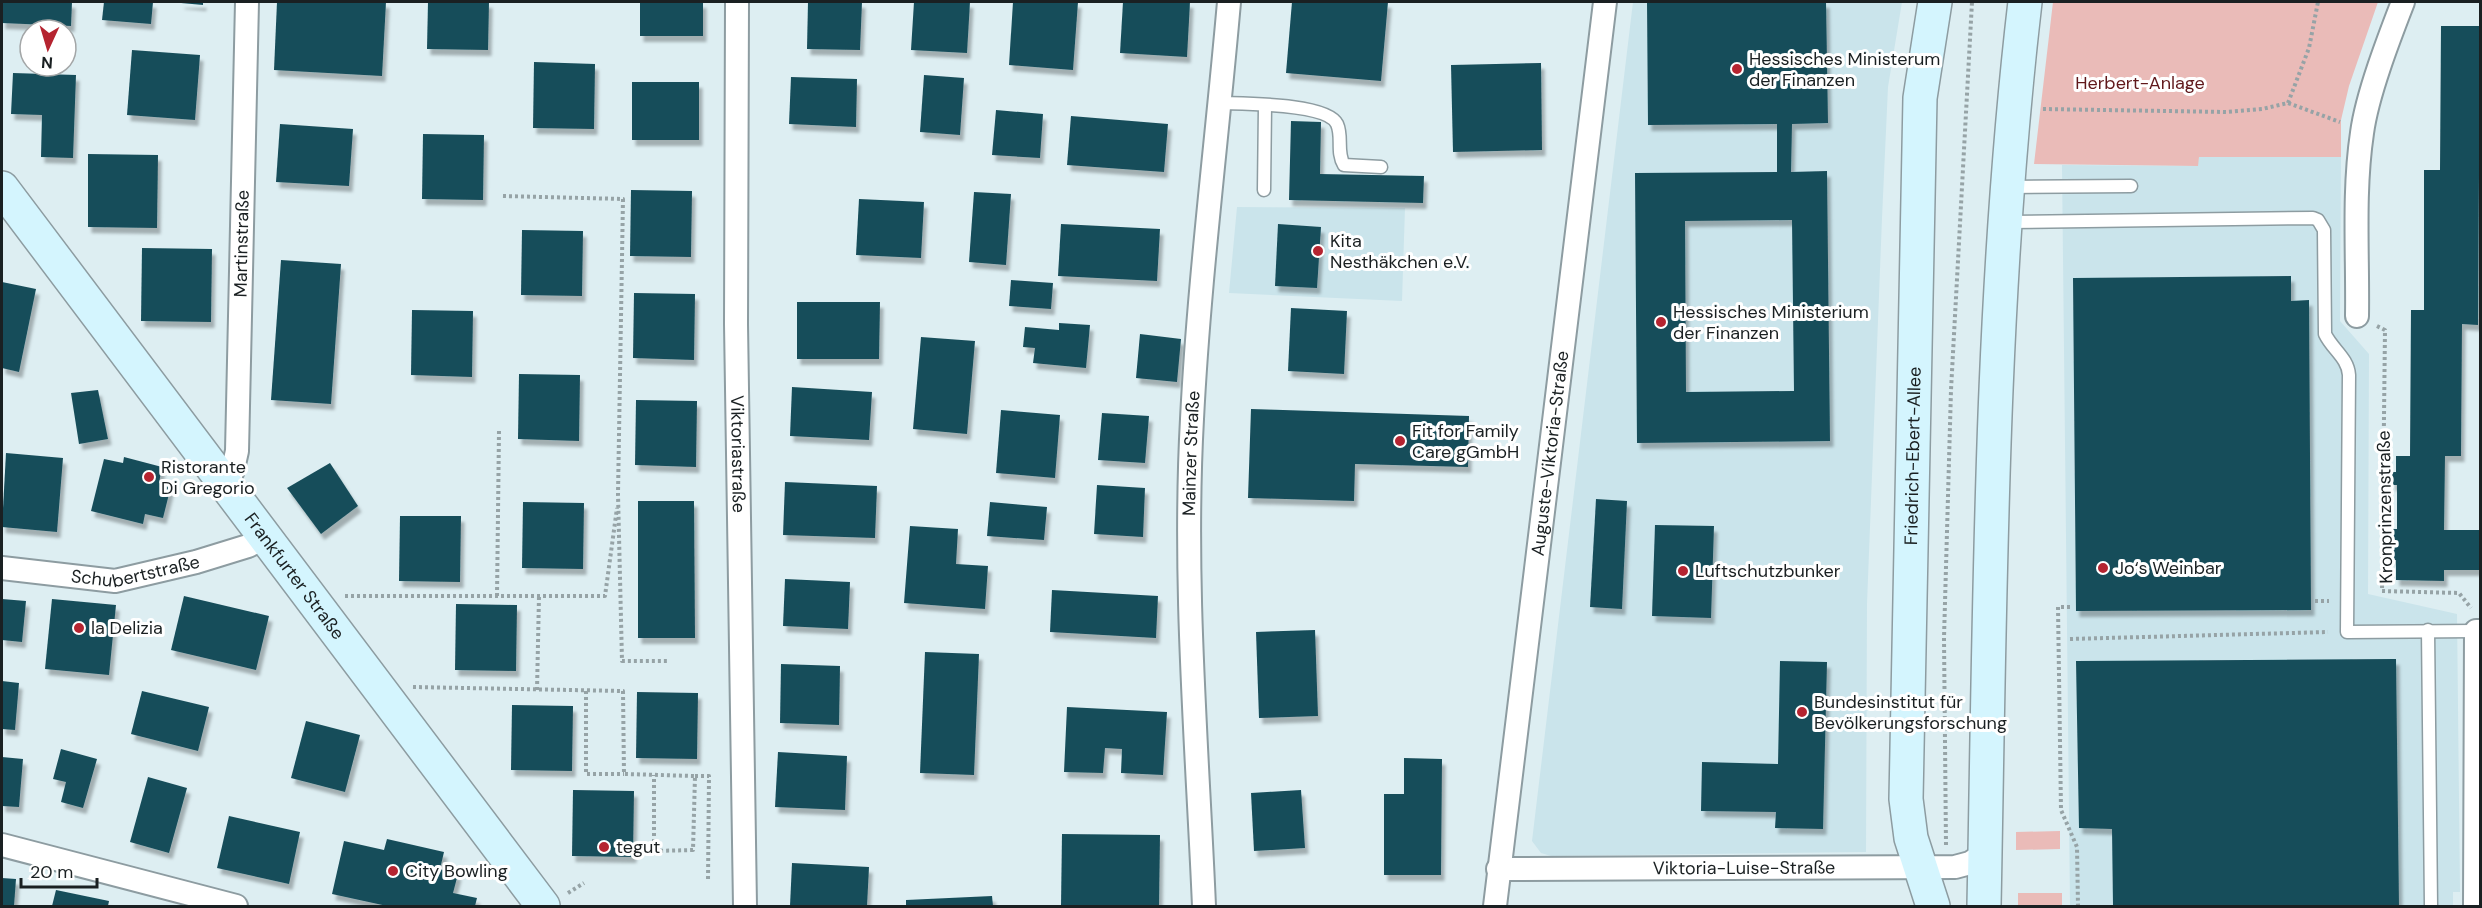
<svg xmlns="http://www.w3.org/2000/svg" width="2482" height="908" viewBox="0 0 2482 908" font-family="'DM Sans',sans-serif">
<style>
.built{fill:#cae4eb}
.green{fill:#eabbb8}
.building{fill:#174d5a;fill-rule:evenodd;filter:url(#shadow)}
.lines{fill:none;stroke-linecap:round;stroke-linejoin:round}
.lane-casing{stroke:#8d9ca1;stroke-width:15}
.street-casing{stroke:#8d9ca1;stroke-width:26}
.secondary-casing{stroke:#8d9ca1;stroke-width:36}
.path{stroke:#96a3a6;stroke-width:4;stroke-dasharray:3 3;stroke-linecap:butt}
.lane{stroke:#fff;stroke-width:12}
.street{stroke:#fff;stroke-width:22}
.secondary{stroke:#d4f5fe;stroke-width:33}
.poi-dot{fill:#b52430;stroke:#fff;stroke-width:2}
.labels{text-anchor:middle;dominant-baseline:central;stroke-width:6;stroke-linejoin:round;paint-order:stroke}
.poi-label{font-size:18px;fill:#1a2022;stroke:#fff;text-anchor:start}
.park-label{font-size:18px;fill:#60181b;stroke:#fff}
.street-label{font-size:18px;fill:#1a2022;stroke:#fff}
</style>
<defs>
<filter id="shadow"><feDropShadow dx="3.5" dy="6" stdDeviation="1.5" flood-color="#0004"/></filter>
</defs>
<rect width="100%" height="100%" fill="#ddeef2"/>
<g class="built">
<path d="M1633 2H1902L1888 87 1882 218 1867 604 1866 852 1551 856 1541 853 1532 841Z"/>
<path d="M2199 157H2341L2340 321 2369 354 2368 594 2457 614 2460 892H2453V906H2070L2062 165 2197 166Z"/>
<path d="M1237 207 1405 208 1402 301 1229 293Z"/>
</g>
<g class="green">
<path d="M2053 2H2378L2349 86 2341 120V157H2199L2198 166 2034 164Z"/>
<path d="M2060 831V849L2016 850V832Z"/>
<rect x="2018" y="893" width="44" height="13"/>
</g>
<g class="building">
<path d="M2 2H72L71 26 2 23Z"/>
<path d="M104 2H153L151 24 102 20Z"/>
<path d="M181 2H203V5L181 3Z"/>
<path d="M277 2H386L382 76 274 70Z"/>
<path d="M428 2H489L488 50 427 49Z"/>
<rect x="640" y="2" width="63" height="34"/>
<path d="M808 2H862L860 50 807 49Z"/>
<path d="M914 2H970L967 53 911 50Z"/>
<path d="M1013 2H1078L1073 70 1009 65Z"/>
<path d="M1123 2H1190L1187 57 1120 53Z"/>
<path d="M1292 2H1388L1381 81 1286 73Z"/>
<path d="M1647 2H1826L1828 123 1792 124 1791 172 1827 171 1830 441 1637 443 1635 173 1777 172V124L1648 125ZM1792 220 1794 391 1686 392 1685 221Z"/>
<path d="M2441 26H2480L2478 325 2462 324 2461 456H2445L2444 530H2480V570H2444V581L2396 580V560H2392L2393 529H2397V485H2392V472H2396V456H2410L2411 310H2424V170H2440Z"/>
<path d="M132 50 200 55 195 120 127 115Z"/>
<path d="M534 62 595 64 594 129 533 128Z"/>
<path d="M1541 63 1542 150 1453 152 1451 65Z"/>
<path d="M13 73 76 75 73 158 41 157 42 115 11 114Z"/>
<path d="M924 75 964 78 960 135 920 132Z"/>
<path d="M791 77 857 79 856 127 789 124Z"/>
<rect x="632" y="82" width="67" height="58"/>
<path d="M996 110 1043 114 1040 158 992 155Z"/>
<path d="M1071 116 1168 124 1164 172 1067 165Z"/>
<path d="M1291 121 1321 122 1320 174 1424 176 1423 203 1289 200Z"/>
<path d="M280 124 353 129 349 186 276 182Z"/>
<path d="M423 134 484 135 483 200 422 199Z"/>
<path d="M88 154 158 155 157 228 88 227Z"/>
<path d="M631 190 692 191 691 257 630 256Z"/>
<path d="M974 192 1011 194 1006 265 969 262Z"/>
<path d="M859 199 924 202 921 258 856 255Z"/>
<path d="M1061 224 1160 229 1157 281 1058 276Z"/>
<path d="M1278 224 1321 227 1317 288 1275 286Z"/>
<path d="M522 230 583 231 582 296 521 295Z"/>
<path d="M142 248 212 249 211 322 141 321Z"/>
<path d="M281 260 341 264 331 404 271 400Z"/>
<path d="M2291 276V301L2309 300 2311 610 2076 611 2073 278Z"/>
<path d="M1011 280 1053 283 1051 309 1009 306Z"/>
<path d="M2 282 36 289 19 372 2 368Z"/>
<path d="M634 293 695 294 694 360 633 358Z"/>
<path d="M797 302H880L879 359H797Z"/>
<path d="M1291 308 1347 311 1344 374 1288 371Z"/>
<path d="M412 310 473 311 472 377 411 375Z"/>
<path d="M1059 323 1090 325 1086 368 1033 363 1035 348 1023 347 1025 327 1059 330Z"/>
<path d="M1140 334 1181 339 1177 382 1136 378Z"/>
<path d="M921 337 975 341 967 434 913 429Z"/>
<path d="M519 374 580 375 579 441 518 439Z"/>
<path d="M792 387 872 392 869 440 790 436Z"/>
<path d="M98 390 108 439 79 444 71 393Z"/>
<path d="M636 400 697 401 696 467 635 465Z"/>
<path d="M1251 409 1469 416 1468 467 1355 464 1354 501 1248 498Z"/>
<path d="M1001 410 1060 415 1055 478 996 473Z"/>
<path d="M1102 413 1149 416 1145 463 1098 460Z"/>
<path d="M6 453 63 458 57 532 2 527Z"/>
<path d="M124 457 162 467 159 483 171 486 163 518 145 514 143 524 91 511 104 459 123 463Z"/>
<path d="M330 463 358 506 321 534 287 488Z"/>
<path d="M785 482 877 486 875 538 783 535Z"/>
<path d="M1097 485 1145 488 1143 537 1094 534Z"/>
<path d="M1596 499 1627 501 1622 609 1590 607Z"/>
<path d="M638 501H694L695 638H638Z"/>
<path d="M523 502 584 503 583 569 522 568Z"/>
<path d="M990 502 1047 507 1044 540 987 536Z"/>
<path d="M400 516H461L460 582 399 581Z"/>
<path d="M1655 525 1714 526 1711 618 1652 616Z"/>
<path d="M910 526 958 529 956 564 988 566 985 609 904 603Z"/>
<path d="M785 579 850 582 848 629 783 626Z"/>
<path d="M1052 590 1158 596 1156 638 1050 632Z"/>
<path d="M184 596 269 616 256 670 171 650Z"/>
<path d="M2 599 26 601 22 642 2 640Z"/>
<path d="M52 599 116 605 109 675 45 669Z"/>
<path d="M456 604 517 605 516 671 455 670Z"/>
<path d="M1315 630 1318 716 1259 718 1256 632Z"/>
<path d="M925 652 979 654 974 775 920 773Z"/>
<path d="M2396 659 2399 906H2113L2112 829 2079 828 2076 661Z"/>
<path d="M1780 661 1827 662 1823 829 1775 828 1776 812 1701 811 1702 762 1778 764Z"/>
<path d="M781 664 840 666 839 725 780 723Z"/>
<path d="M2 681 19 683 15 730 2 729Z"/>
<path d="M142 691 209 707 198 751 131 734Z"/>
<path d="M637 692 698 693 697 759 636 758Z"/>
<path d="M512 705 573 706 572 771 511 770Z"/>
<path d="M1067 707 1167 712 1163 775 1121 773 1122 749 1105 748 1103 773 1064 772Z"/>
<path d="M306 721 360 735 345 792 291 778Z"/>
<path d="M61 749 97 759 83 808 61 802 66 782 53 779Z"/>
<path d="M778 752 847 756 845 810 775 807Z"/>
<path d="M2 757 23 759 19 807 2 806Z"/>
<path d="M1404 758 1442 759 1441 875H1384V794H1404Z"/>
<path d="M148 777 187 788 169 853 130 842Z"/>
<path d="M573 790 634 791 633 857 572 856Z"/>
<path d="M1301 790 1305 848 1254 851 1251 793Z"/>
<path d="M229 816 300 832 289 884 217 868Z"/>
<path d="M1062 834 1160 835 1159 906H1061Z"/>
<path d="M387 839 444 852 440 869 458 874 453 893 477 898 475 906H387L332 894 344 841 384 850Z"/>
<path d="M792 863 869 867 867 906H790Z"/>
<path d="M2 878 16 879 14 906H2Z"/>
<path d="M56 890 109 901 108 906H52Z"/>
<path d="M992 896 993 906H906V900Z"/>
</g>
<g class="lines">
<g class="lane-casing">
<g id="lane">
<path d="M1220 103C1243 104 1327 103 1337 124 1343 137 1336 152 1344 165L1381 167"/>
<path d="M2009 187 2131 186"/>
<path d="M1264 190 1265 106"/>
<path d="M2007 222 2313 218 2318 220 2324 230 2325 334C2332 349 2348 358 2349 375L2347 632 2476 631"/>
<path d="M2428 630 2431 906"/>
</g>
</g>
<g class="street-casing">
<g id="street">
<path id="s1" d="M737 2 736 324 745 906"/>
<path d="M2357 316C2358 256 2353 193 2362 133 2367 95 2389 38 2403 2"/>
<path id="s2" d="M223 481 232 473 237 451 247 2"/>
<path id="s3" d="M2 568 115 581 196 562 248 546 265 538"/>
<path d="M2 845 236 906"/>
<path id="s4" d="M1498 869 1955 867 1970 863 1985 853"/>
<path id="s5" d="M1204 906C1197 744 1183 581 1192 419 1199 280 1217 140 1229 2"/>
<path id="s6" d="M1495 906 1605 2"/>
<path d="M2475 906 2476 631H2480"/>
</g>
</g>
<g class="secondary-casing">
<g id="secondary">
<path id="s7" d="M2 188 543 906"/>
<path id="s8" d="M1933 906 1911 838 1906 799 1920 98 1935 2"/>
<path d="M1984 906C1990 605 1990 301 2025 2"/>
</g>
</g>
<g class="path">
<path d="M2288 103 2309 48 2318 2"/>
<path d="M2043 109 2226 112 2262 109 2288 103 2340 122"/>
<path d="M503 196 623 199 618 494 622 661H669"/>
<path d="M2377 326 2385 330 2382 591 2459 593 2471 608"/>
<path d="M345 596H605L617 508"/>
<path d="M497 596 499 431"/>
<path d="M2315 601H2329"/>
<path d="M2070 607H2058L2061 810 2077 847 2078 906"/>
<path d="M2070 639 2328 632"/>
<path d="M413 687 623 691 624 774 695 776 693 850 654 851V775"/>
<path d="M537 690 539 596"/>
<path d="M586 691V774H624"/>
<path d="M695 776H709L708 881"/>
<path d="M1946 845 1944 638 1951 390 1972 2"/>
<path d="M568 893 584 883"/>
</g>
<use href="#lane" class="lane"/>
<use href="#street" class="street"/>
<use href="#secondary" class="secondary"/>
</g>
<g class="poi-dot">
<circle cx="1737" cy="69" r="6"/>
<circle cx="1318" cy="251" r="6"/>
<circle cx="1661" cy="322" r="6"/>
<circle cx="1400" cy="441" r="6"/>
<circle cx="149" cy="477" r="6"/>
<circle cx="2103" cy="568" r="6"/>
<circle cx="1683" cy="571" r="6"/>
<circle cx="79" cy="628" r="6"/>
<circle cx="1802" cy="712" r="6"/>
<circle cx="604" cy="847" r="6"/>
<circle cx="393" cy="871" r="6"/>
</g>
<g class="labels">
<g class="poi-label">
<text x="1749" y="59">Hessisches Ministerum<tspan x="1749" dy="21">der Finanzen</tspan></text>
<text x="1330" y="241">Kita<tspan x="1330" dy="21">Nesthäkchen e.V.</tspan></text>
<text x="1673" y="312">Hessisches Ministerium<tspan x="1673" dy="21">der Finanzen</tspan></text>
<text x="1412" y="431">Fit for Family<tspan x="1412" dy="21">Care gGmbH</tspan></text>
<text x="161" y="467">Ristorante<tspan x="161" dy="21">Di Gregorio</tspan></text>
<text x="2115" y="568">Jo‘s Weinbar</text>
<text x="1695" y="571">Luftschutzbunker</text>
<text x="91" y="628">la Delizia</text>
<text x="1814" y="702">Bundesinstitut für<tspan x="1814" dy="21">Bevölkerungsforschung</tspan></text>
<text x="616" y="847">tegut</text>
<text x="405" y="871">City Bowling</text>
</g>
<g class="park-label">
<text x="2140" y="83">Herbert-Anlage</text>
</g>
<g class="street-label">
<text stroke="none"><textPath href="#s2" startOffset="242">Martinstraße</textPath></text>
<text stroke="none"><textPath href="#s5" startOffset="453">Mainzer Straße</textPath></text>
<text stroke="none"><textPath href="#s1" startOffset="452">Viktoriastraße</textPath></text>
<text stroke="none"><textPath href="#s6" startOffset="456">Auguste-Viktoria-Straße</textPath></text>
<text stroke="none"><textPath href="#s8" startOffset="454">Friedrich-Ebert-Allee</textPath></text>
<text transform="translate(2385 507) rotate(-91)">Kronprinzenstraße</text>
<text stroke="none"><textPath href="#s3" startOffset="135">Schubertstraße</textPath></text>
<text stroke="none"><textPath href="#s7" startOffset="486">Frankfurter Straße</textPath></text>
<text stroke="none"><textPath href="#s4" startOffset="246">Viktoria-Luise-Straße</textPath></text>
</g>
</g>
<rect width="2482" height="908" fill="none" stroke="#1a2022" stroke-width="6"/>
<g transform="translate(48 48) rotate(184)"><circle r="28" fill="#ffffff" stroke="#a3a6a7" stroke-width="1.5"/>
<path d="M0-4.5L10 22L0 15L-10 22Z" fill="#b52430"/>
<text y="-9" font-size="16" font-weight="bold" text-anchor="middle" fill="#1a2022">N</text>
</g>
<path d="M21 878v9h76v-9" fill="none" stroke="#1a2022" stroke-width="3"/>
<text x="30" y="878" font-size="18" fill="#1a2022" stroke="#ffffff" stroke-width="4.5" paint-order="stroke">20 m</text>
</svg>
